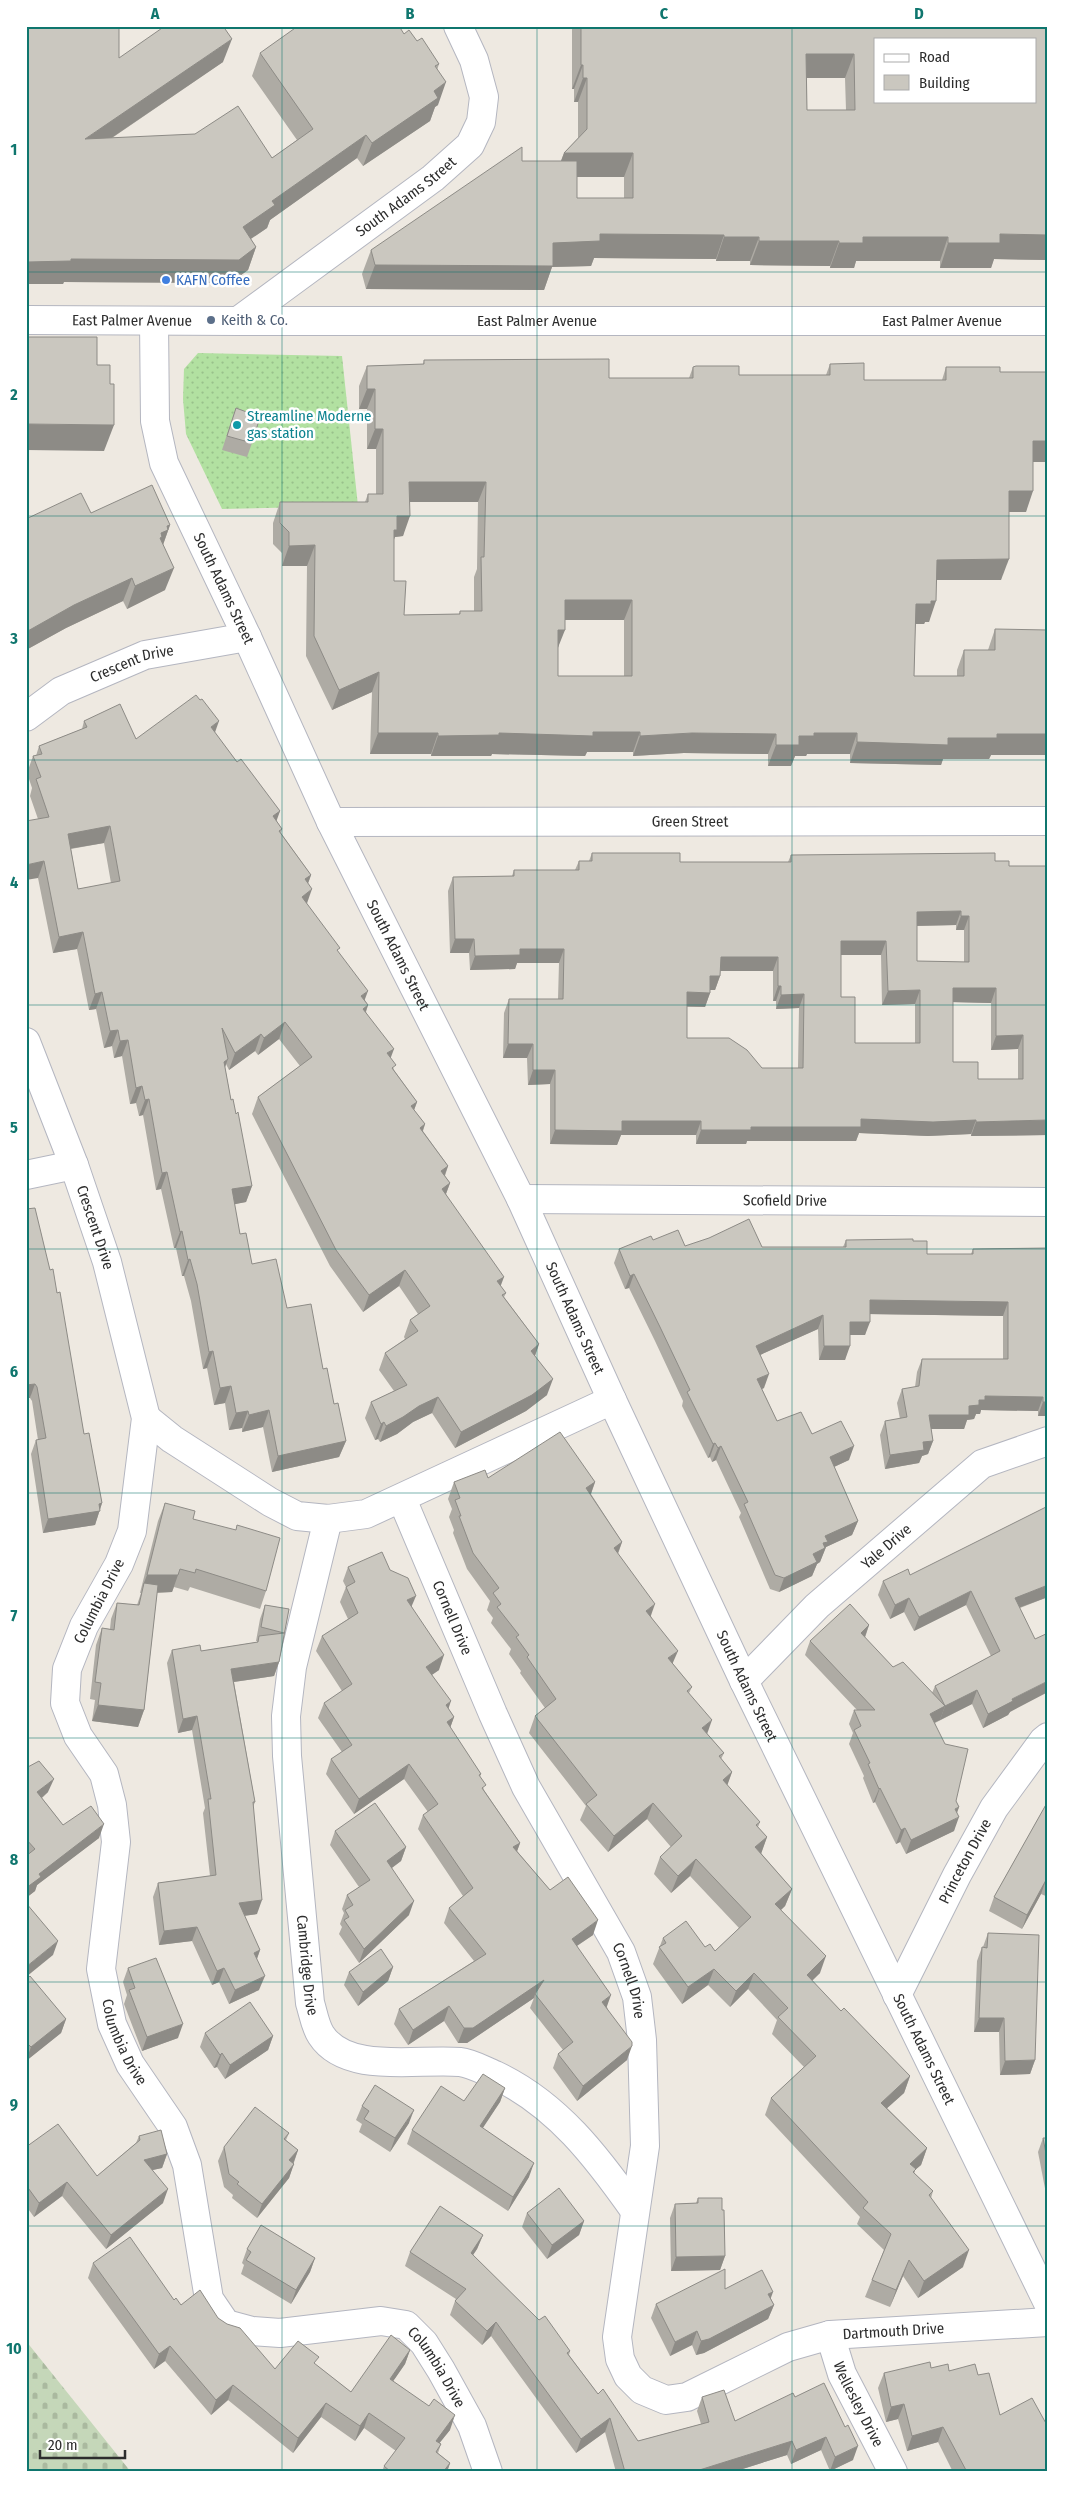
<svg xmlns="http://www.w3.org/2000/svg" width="1074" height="2498" viewBox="0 0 1074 2498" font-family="'Fira Sans Condensed',sans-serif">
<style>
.grass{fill:url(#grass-dots)}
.cemetery{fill:url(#cemetery-stones)}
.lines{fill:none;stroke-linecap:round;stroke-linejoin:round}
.street-casing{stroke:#b4b6c0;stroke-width:30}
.secondary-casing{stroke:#b4b6c0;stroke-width:30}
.street{stroke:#fff;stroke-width:28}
.secondary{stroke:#fff;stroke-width:28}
.wall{fill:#aeaba4;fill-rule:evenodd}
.shaded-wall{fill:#8d8b86}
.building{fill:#cac7bf;stroke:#8d8b86;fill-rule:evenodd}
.grid{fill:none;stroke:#0f766e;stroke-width:1;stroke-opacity:0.55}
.shop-dot{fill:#3f7fe0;stroke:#fff;stroke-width:2}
.service-dot{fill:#5c6f8a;stroke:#fff;stroke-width:2}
.culture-dot{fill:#0f9aa8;stroke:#fff;stroke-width:2}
.labels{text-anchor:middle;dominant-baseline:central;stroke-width:5;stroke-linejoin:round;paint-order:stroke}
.street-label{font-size:15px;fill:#2d2d2d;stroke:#fff}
.shop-label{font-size:15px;fill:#366cbe;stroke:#fff;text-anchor:start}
.service-label{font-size:15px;fill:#4e5e75;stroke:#fff;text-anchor:start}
.culture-label{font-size:15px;fill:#0d838f;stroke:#fff;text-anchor:start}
.neatline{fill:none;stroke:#0f766e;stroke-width:2}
.grid-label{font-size:16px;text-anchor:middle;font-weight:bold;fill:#0f766e}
</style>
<defs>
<pattern id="grass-dots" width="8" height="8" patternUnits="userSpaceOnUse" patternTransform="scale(1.25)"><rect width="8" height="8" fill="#b2e1a1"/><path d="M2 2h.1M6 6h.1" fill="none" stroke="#99c18b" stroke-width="1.8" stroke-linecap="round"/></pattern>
<pattern id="cemetery-stones" width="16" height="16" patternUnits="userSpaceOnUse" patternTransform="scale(1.25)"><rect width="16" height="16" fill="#c5d7b9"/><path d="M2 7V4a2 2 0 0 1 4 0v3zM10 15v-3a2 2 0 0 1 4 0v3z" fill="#aab99f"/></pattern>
</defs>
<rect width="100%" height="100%" fill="#eee9e1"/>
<path class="grass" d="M198 353 342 356 358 506 222 509 186 434 183 399 184 369Z"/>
<path class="cemetery" d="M26 2341 131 2472H26Z"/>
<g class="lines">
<g class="street-casing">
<g id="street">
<path id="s1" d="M238 321H1048"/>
<path id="s2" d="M26 717 61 691 145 655 247 637"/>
<path id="s3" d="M331 822 1048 821"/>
<path id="s4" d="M26 1042 74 1165 107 1262 146 1418 132 1531 119 1564 84 1626 67 1669 65 1703 78 1736 104 1774 112 1805 116 1842 101 1969 112 2024 130 2064 173 2127 187 2165 209 2299 226 2324 252 2331 280 2333 381 2321 406 2325 424 2343 441 2370 472 2426 488 2472"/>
<path d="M26 1175 74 1165"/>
<path id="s5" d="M521 1199 1048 1202"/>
<path d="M146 1418 172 1439 270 1502 297 1516 328 1519 366 1514 612 1400"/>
<path id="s6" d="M402 1499 493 1714 526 1787 621 1952 637 1997 642 2040 645 2146 617 2337 620 2359 628 2376 642 2390 666 2400 687 2397 788 2347 830 2335 1048 2322"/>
<path id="s7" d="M328 1519 292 1667 286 1716 287 1756 310 2003C313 2012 315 2026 321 2035 347 2075 419 2058 460 2062 471 2063 485 2071 495 2075 557 2104 597 2157 635 2211"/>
<path id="s8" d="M744 1681 817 1606 982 1464 1048 1441"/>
<path id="s9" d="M897 1995 957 1875 994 1808 1043 1741 1048 1737"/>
<path id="s10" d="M830 2335 842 2374 893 2472"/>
</g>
</g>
<g class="secondary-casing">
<g id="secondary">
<path id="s11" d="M26 320 238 321 433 178 470 145 481 122 484 97 474 60 458 26"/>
<path id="s12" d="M154 321 155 421 164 463 247 637 331 822 521 1199 612 1400 744 1681 1048 2303"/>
</g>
</g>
<use href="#street" class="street"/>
<use href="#secondary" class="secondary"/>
</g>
<g class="wall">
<path d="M572 26H1048V260L994 259 991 268H940V261H856L854 268H830V266L750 265V261H716V259L594 258 591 266 552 267 544 290 366 289 362 274 371 250 522 161H561L564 153 578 138V102H574V89H572ZM875 39H1035V101H875ZM807 78H845L846 110H807ZM577 177H624V198H577Z"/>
<path d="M404 34 417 41 439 64 437 70 438 105 435 107 430 121 363 166 357 158 270 220 267 228 251 239 256 247 248 270 230 283 64 282 63 284 119 58 223 62 112 138 272 158 297 140 252 76 260 53Z"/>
<path d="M424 360 609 378H689L693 367 739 375H826L830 364 864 380H942L946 367 1000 372 1048 462H1033L1026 512H1009L1001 580H936L929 622H925L924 624H915L914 676H957V670L964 650H988L995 629 1048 755H991L989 759H943L941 765 850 763V754H807L806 756H795L791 766H768V754L684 753 633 756V752H587L585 756 492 754 491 756H431V754H370L372 692 332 710 306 656 307 566H282V553L273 544V523L280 502H365L368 494H376V449H367V409H359V386L367 366 423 364ZM410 502H478L477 569 474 577V611H460L459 614 404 615 394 581V538L395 537 403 536ZM565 620H624V676H558V648Z"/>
<path d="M236 408 252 443 247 457 222 450 231 422Z"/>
<path d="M91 513 170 525 163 545 165 590 127 609 123 601 66 628 26 650V519Z"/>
<path d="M84 721 136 739 215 733 237 762 280 811 276 820 282 829 281 833 311 875 308 883 307 904 338 952 365 1000 368 1005 366 1012 390 1057 394 1070 417 1102 414 1110 425 1124 423 1131 448 1166 445 1176 450 1183 446 1194 500 1286 506 1293 504 1297 539 1344 535 1356 547 1395 526 1411 455 1448 432 1413 413 1422 397 1434 380 1442 378 1439 375 1440 365 1418 371 1402 394 1391 379 1370 385 1353 405 1339 404 1337 410 1320 418 1314 399 1286 363 1312 330 1266 252 1114 258 1097 300 1066 279 1039 258 1055 255 1051 229 1070 226 1064 225 1067 231 1100 236 1114 252 1186 246 1202 234 1204 240 1234 252 1264 287 1308 323 1369 346 1441 339 1457 272 1472 263 1427 242 1432V1428L229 1430 225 1403 214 1405 207 1368 203 1369 191 1301 184 1276H182L176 1248H174L161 1189 156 1190 143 1115 139 1116 136 1103 130 1104 122 1056 114 1058 112 1046 104 1048 96 1009 89 1010 77 949 53 953 38 878V819L30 796 32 788 27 773 33 756H36L39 746 82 729ZM104 843 111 883 78 889 71 849Z"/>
<path d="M592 853 680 862H788L791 855 995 861 1009 866 1048 1135 971 1136V1134L928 1136 859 1133 856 1141H747L746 1144H696V1135H621L617 1145 550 1144V1084L528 1085 527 1058H503L504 1013 509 999H558L559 963H517L515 969 470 970 469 953H450L448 891 453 877 512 876 514 870H575L579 861H589ZM956 925V930H964V962L917 961V926ZM841 955H881L882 1005 915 1004V1043H855L841 997ZM720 971H773V1001H776V1009L799 1008 798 1068H762L687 1038V1007H705L710 993V990H715L720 976ZM953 1002 991 1003V1050L1018 1049V1079H978L953 1062Z"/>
<path d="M653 1240 685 1246 762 1247H843L846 1240 913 1241 927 1254H971L973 1249 1048 1248V1416H1038V1411L981 1410 980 1414H976L974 1419 967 1420 964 1429H931L933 1441 928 1454 922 1456 919 1463 885 1469 880 1435 885 1421 900 1419 897 1403 902 1389 915 1387 917 1372 922 1359H1003V1316L870 1314 865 1335H850L845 1360H819L818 1329 760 1355 764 1388 762 1389 777 1421 812 1434 849 1460 834 1467 858 1521 852 1535 826 1547 820 1562 817 1564 812 1576 779 1592 770 1589 739 1517 741 1513 716 1460 712 1462 710 1457 708 1458 682 1406 683 1401 655 1341 629 1288 625 1289 614 1263 619 1249Z"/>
<path d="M50 1270 57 1293 84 1434 102 1503 95 1525 43 1533 31 1454 36 1440H38L32 1401 30 1398Z"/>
<path d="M488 1478 595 1482 591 1494 622 1542 618 1554 651 1616 673 1664 692 1687 689 1693 707 1734 724 1753 721 1759 732 1772 727 1785 760 1822 758 1827 767 1837 761 1853 792 1889 785 1906 781 1910 820 1973 812 1981 841 2011 910 2076 904 2093 887 2108 927 2148 921 2165 915 2170 914 2173 933 2191 931 2198 963 2267 918 2298 903 2276 890 2307 865 2297 884 2250 857 2224 860 2217 765 2115 771 2098 804 2067 772 2034 777 2020 748 1989 730 2007 708 1985 682 2004 653 1964 663 1938 705 1947 715 1951 739 1928 690 1876 671 1893 654 1874 660 1857 671 1847 647 1819 608 1852 580 1820 586 1806 529 1733 535 1716 545 1708 520 1673 521 1671 509 1654 511 1649 491 1623 493 1618 487 1610 490 1601 467 1569 453 1533 454 1530 449 1517 452 1509 448 1499 454 1482Z"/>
<path d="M165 1503 193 1519 266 1591 260 1609 190 1587 188 1591 174 1587 172 1592 157 1593 144 1710 138 1727 92 1721 95 1700 90 1699 96 1645 102 1628 110 1629 111 1619 117 1603 137 1605 141 1593H140L158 1521Z"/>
<path d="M348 1567 390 1570 412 1607 439 1670 432 1675 448 1708 454 1717 450 1728 481 1774 480 1777 484 1790 520 1843 517 1851 550 1890 593 1935 577 1946 607 2007 627 2060 577 2101 553 2068 558 2054 563 2050 530 2008 534 1998 467 2043H458L444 2021 408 2045 394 2024 399 2009 474 1961 444 1923 449 1908 463 1896 418 1829 423 1815 428 1812 404 1779 354 1814 326 1774 331 1759 342 1752 318 1718 324 1703 342 1691 316 1651 322 1636 348 1619 340 1602 346 1587 343 1581Z"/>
<path d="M910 1575 1048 1597 1020 1608 1010 1712 1008 1715 983 1728 972 1704 935 1723 956 1801 959 1807 957 1813 954 1831 906 1854 900 1842 896 1844 875 1802 873 1803 863 1778 864 1776 849 1744 853 1733 849 1724 854 1710H857L805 1655 810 1641 869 1625 865 1638 893 1667 932 1693 935 1686 991 1656 966 1605 914 1631 904 1612 890 1619 878 1595 883 1581Z"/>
<path d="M265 1605 289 1609 279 1662 274 1676 234 1682 255 1802 253 1807 257 1914 244 1916 260 1950 257 1959 259 1990 229 2004 219 1982 212 1985 192 1941 159 1945 153 1897 158 1883 210 1876 203 1813 205 1808 192 1730 178 1733 167 1663 172 1650 201 1651 257 1642V1641H256L260 1619Z"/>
<path d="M26 1768 48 1792 42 1798 63 1825 99 1838 37 1885 35 1891 26 1898Z"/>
<path d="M1048 1801V1897L1041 1894 1022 1929 989 1911 994 1897Z"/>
<path d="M335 1831 406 1847 401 1861 392 1868 409 1915 359 1963 339 1934 342 1927 340 1924 344 1913 342 1909 347 1895 359 1887 330 1845Z"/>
<path d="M988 1933 1035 2060 1030 2074 1000 2075 999 2032H974L977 1961 982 1947H983Z"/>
<path d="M393 1967 388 1981 358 2006 344 1985 349 1972Z"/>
<path d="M128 1968 178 2038 142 2051 124 2004 127 1995 123 1982Z"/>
<path d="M26 1980 66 2019 61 2033 26 2061Z"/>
<path d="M205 2033 273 2036 268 2050 225 2079 217 2067 214 2068 200 2047Z"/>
<path d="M505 2088 500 2102 482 2128 529 2177 508 2211 407 2144 412 2130 464 2101Z"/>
<path d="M362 2106 409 2123 390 2152 359 2132 362 2124 356 2120Z"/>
<path d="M289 2133 286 2140 298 2150 289 2178 257 2218 232 2198 233 2195 224 2187 218 2161 224 2147Z"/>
<path d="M139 2136 167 2154 162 2168 152 2170 163 2203 106 2249 62 2196 34 2217 26 2206V2147L97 2176 136 2143Z"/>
<path d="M1043 2138H1048V2204L1038 2152Z"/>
<path d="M698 2198 725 2256 720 2270 671 2271 670 2218 675 2204 696 2203Z"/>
<path d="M527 2213 584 2221 579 2235 547 2259 522 2227Z"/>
<path d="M483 2235 477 2249 473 2255 570 2351 569 2355 598 2394 638 2441 701 2424 697 2411 702 2397 735 2421 795 2397 853 2460 830 2471 821 2450 791 2464 787 2455 733 2472H616L605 2432 576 2453 491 2336 482 2345 450 2315 455 2301 456 2299 405 2266 410 2252Z"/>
<path d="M247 2249 315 2258 310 2272 291 2304 241 2274 244 2265 242 2263Z"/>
<path d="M93 2263 174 2300 181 2305 218 2318 275 2369 316 2365 351 2392 410 2350 405 2364 393 2381 450 2430 439 2443 441 2444 438 2453 450 2463 447 2472H382L384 2466 396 2451 364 2428 355 2441 321 2417 293 2453 228 2400 211 2415 165 2361 154 2369 88 2278Z"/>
<path d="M725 2289 771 2299 774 2305 768 2319 704 2353 696 2355 692 2345 670 2356 651 2318 656 2304Z"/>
<path d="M931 2368 978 2375 1000 2415 1048 2472H953L938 2442 907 2451 898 2419 886 2422 878 2388 884 2373Z"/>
</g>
<g class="shaded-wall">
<path d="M232 39 223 62 76 162 85 139Z"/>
<path d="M806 54H854L845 78H798Z"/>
<path d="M581 65H583L574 89H572Z"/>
<path d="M583 78H587L578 102H574Z"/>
<path d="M446 82 438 105 435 107 430 121 363 166 372 143 434 91Z"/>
<path d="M366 135 357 158 270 220 267 228 234 250 243 227 272 201Z"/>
<path d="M564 153H633L624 177H555Z"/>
<path d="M600 234 724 235 716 259 594 258 591 266 552 267 544 290 366 289 375 265 553 243Z"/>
<path d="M1000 234 1048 235V260L994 259 991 268H940L948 243Z"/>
<path d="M724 237H759L750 261H716Z"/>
<path d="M863 237H948L940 261H856L854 268H830L839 243Z"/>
<path d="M759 241H839L830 266 750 265Z"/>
<path d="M256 247 248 270 230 283 64 282 63 284H26V262Z"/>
<path d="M367 389H375L367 409H359Z"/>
<path d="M26 424 114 425 104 451 26 450Z"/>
<path d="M375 429H383L376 449H367Z"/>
<path d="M1033 441H1048V462H1026Z"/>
<path d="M409 482H486L478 502H402Z"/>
<path d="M1009 491H1033L1026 512H1001Z"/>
<path d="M397 516H410L403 536 395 537 390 550Z"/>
<path d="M170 525 160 553 153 556 161 533 167 526Z"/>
<path d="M315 545 307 566H282L289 546Z"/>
<path d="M1009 559 1001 580H929L937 560Z"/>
<path d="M174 568 165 590 127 609 135 586Z"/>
<path d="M132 578 123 601 66 628 26 650V632L74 605Z"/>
<path d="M565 600H632L624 620H557Z"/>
<path d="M931 601H936L929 622H925L924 624H908L916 604Z"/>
<path d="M558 630H565L557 650Z"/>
<path d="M379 672 372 692 332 710 339 690Z"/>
<path d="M219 721 213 738 211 727Z"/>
<path d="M593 732H640L633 752H587L585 756 492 754 491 756H431L438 736 499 733Z"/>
<path d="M378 733H438L431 754H370Z"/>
<path d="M692 733 776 734 768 754 684 753 633 756 640 736Z"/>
<path d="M814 733H857L850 754H807L806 756H795L791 766H768L776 745 799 736Z"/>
<path d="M997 734H1048V755H991L989 759H943L941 765 850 763 857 742 948 738Z"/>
<path d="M280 811 274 828 273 816Z"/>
<path d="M110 826 104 843 62 850 68 834Z"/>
<path d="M44 861 38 878 26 880V865Z"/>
<path d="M311 875 305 892V879Z"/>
<path d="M312 889 306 906 302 897Z"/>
<path d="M961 911 956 925 912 926 917 912Z"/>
<path d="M961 916H969L964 930H956Z"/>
<path d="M83 932 77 949 53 953 59 937Z"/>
<path d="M455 939H474L469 953H450Z"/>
<path d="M841 941H886L881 955H836Z"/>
<path d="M520 949H564L559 963H517L515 969 470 970 475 956Z"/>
<path d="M721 957H778L773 971H715Z"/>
<path d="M710 976H720L715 990H705Z"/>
<path d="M778 986H781L776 1001H773Z"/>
<path d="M953 988H996L991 1003 948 1002Z"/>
<path d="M920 990 915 1004 882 1005 888 991Z"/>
<path d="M368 991 362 1007 361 996Z"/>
<path d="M102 992 96 1009 89 1010 95 994Z"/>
<path d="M687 992 710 993 705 1007 682 1006Z"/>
<path d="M804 994 799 1008 776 1009 781 995Z"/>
<path d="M368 1005 362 1022 363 1009Z"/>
<path d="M285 1022 279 1039 258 1055 264 1038Z"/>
<path d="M118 1030 112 1046 104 1048 110 1031Z"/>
<path d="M261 1034 255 1051 229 1070 235 1053Z"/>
<path d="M1023 1035 1018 1049 991 1050 996 1036Z"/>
<path d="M128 1040 122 1056 114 1058 120 1041Z"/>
<path d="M508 1044H533L527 1058H503Z"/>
<path d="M394 1049 388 1065 387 1053Z"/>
<path d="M228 1059 222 1075 224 1062Z"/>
<path d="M533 1070H555L550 1084 528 1085Z"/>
<path d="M142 1086 136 1103 130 1104 136 1088Z"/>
<path d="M149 1099 143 1115 139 1116 145 1100Z"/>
<path d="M417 1102 411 1118V1106Z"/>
<path d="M861 1119 976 1120 971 1134 928 1136 859 1133 856 1141H747L746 1144H696L701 1130Z"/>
<path d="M1048 1120V1135L971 1136 976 1122Z"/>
<path d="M622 1121H701L696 1135H621L617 1145 550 1144 555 1130Z"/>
<path d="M425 1124 419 1141 420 1128Z"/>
<path d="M448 1166 442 1182 441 1171Z"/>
<path d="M167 1172 161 1189 156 1190 162 1173Z"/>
<path d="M450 1183 444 1199 442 1189Z"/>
<path d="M252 1186 246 1202 226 1206 232 1189Z"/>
<path d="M182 1231 176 1248H174L180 1232Z"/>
<path d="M190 1259 184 1276H182L188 1260Z"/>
<path d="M405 1270 399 1286 363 1312 369 1295Z"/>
<path d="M634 1274 629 1288 625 1289 630 1276Z"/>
<path d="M504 1277 498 1293 497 1281Z"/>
<path d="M870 1300 1008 1302 1003 1316 865 1314Z"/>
<path d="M823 1315 818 1329 751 1359 756 1346Z"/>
<path d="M850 1322H870L865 1335H845Z"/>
<path d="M539 1344 533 1361 531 1351Z"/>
<path d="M824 1346H850L845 1360H819Z"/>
<path d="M213 1351 207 1368 203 1369 209 1352Z"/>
<path d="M769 1374 764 1388 752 1393 757 1379Z"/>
<path d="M553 1379 547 1395 526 1411 455 1448 461 1432Z"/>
<path d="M35 1384 30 1398H26V1385Z"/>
<path d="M231 1386 225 1403 214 1405 220 1388Z"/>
<path d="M985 1396 1043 1397 1038 1411 981 1410 980 1414H976L974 1419 967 1420 964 1429H924L929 1415 979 1400Z"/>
<path d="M438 1397 432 1413 413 1422 397 1434 380 1442 386 1426 419 1406Z"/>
<path d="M1043 1402H1048V1416H1038Z"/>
<path d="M269 1410 263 1427 242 1432 249 1415Z"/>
<path d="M248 1411 242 1428 229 1430 236 1413Z"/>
<path d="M384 1422 378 1439 375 1440 381 1424Z"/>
<path d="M346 1441 339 1457 272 1472 278 1456Z"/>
<path d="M933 1441 928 1454 922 1456 919 1463 885 1469 890 1455 923 1442Z"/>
<path d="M715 1443 710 1457 708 1458 713 1444Z"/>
<path d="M721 1446 716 1460 712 1462 718 1448Z"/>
<path d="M854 1446 849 1460 825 1471 830 1457Z"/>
<path d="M595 1482 589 1499 586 1488Z"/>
<path d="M102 1503 95 1525 43 1533 48 1519Z"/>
<path d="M858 1521 852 1535 826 1547 820 1562 817 1564 812 1576 779 1592 784 1578 813 1554 825 1536Z"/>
<path d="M622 1542 616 1558 614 1548Z"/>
<path d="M147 1575H178L172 1592 142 1593 144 1583 140 1593Z"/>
<path d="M1048 1585V1597L1010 1611 1015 1598Z"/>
<path d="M971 1591 966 1605 914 1631 919 1617Z"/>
<path d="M416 1596 410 1610 407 1600Z"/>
<path d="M909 1598 904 1612 890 1619 895 1605Z"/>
<path d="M655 1604 649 1621 646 1611Z"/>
<path d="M869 1625 864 1639 861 1633Z"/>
<path d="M678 1651 671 1667 668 1658Z"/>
<path d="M444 1655 439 1670 421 1682 426 1667Z"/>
<path d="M279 1662 274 1676 226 1683 231 1669Z"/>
<path d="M1048 1681V1692L1010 1712 1008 1715 983 1728 988 1714 1012 1699Z"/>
<path d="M977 1690 972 1704 940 1720 945 1706Z"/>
<path d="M451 1701 446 1716V1705Z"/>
<path d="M98 1705 144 1710 138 1727 92 1721Z"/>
<path d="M945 1706 940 1720 925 1727 930 1714Z"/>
<path d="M197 1716 192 1730 178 1733 183 1719Z"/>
<path d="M454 1717 449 1731 447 1722Z"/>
<path d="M712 1720 706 1737 702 1728Z"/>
<path d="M409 1764 404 1779 354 1814 359 1799Z"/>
<path d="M732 1772 726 1789 723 1780Z"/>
<path d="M54 1779 48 1792 32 1806 37 1792Z"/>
<path d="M880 1788 875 1802 873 1803 879 1789Z"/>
<path d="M653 1803 647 1819 608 1852 614 1836Z"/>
<path d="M959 1807 954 1820 959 1817 954 1831 906 1854 911 1840Z"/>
<path d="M104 1824 99 1838 37 1885 35 1891 26 1898V1888L39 1874Z"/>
<path d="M905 1828 900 1842 896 1844 901 1830Z"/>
<path d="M767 1837 761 1854 755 1847Z"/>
<path d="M520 1843 515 1857 513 1847Z"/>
<path d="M406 1847 401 1861 382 1875 387 1861Z"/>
<path d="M696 1859 690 1876 671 1893 678 1876Z"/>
<path d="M1046 1880 1041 1894 1022 1929 1027 1915Z"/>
<path d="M792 1889 785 1906 769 1921 775 1904Z"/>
<path d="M262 1900 257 1914 234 1917 239 1903Z"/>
<path d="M414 1901 409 1915 359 1963 364 1949Z"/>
<path d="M598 1920 593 1935 566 1953 572 1939Z"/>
<path d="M197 1927 192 1941 159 1945 164 1931Z"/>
<path d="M58 1941 53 1955 26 1977V1967Z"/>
<path d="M260 1950 255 1964 254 1953Z"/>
<path d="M826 1956 820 1973 800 1992 807 1975Z"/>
<path d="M393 1967 388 1981 358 2006 363 1992Z"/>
<path d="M224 1968 219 1982 212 1985 217 1971Z"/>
<path d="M714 1969 708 1985 682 2004 688 1987Z"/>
<path d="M754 1973 748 1989 730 2007 736 1991Z"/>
<path d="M265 1976 259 1990 229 2004 235 1990Z"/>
<path d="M544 1980 535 1994 534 1998 467 2043H458L464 2028Z"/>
<path d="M611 1995 606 2009 602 2002Z"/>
<path d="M449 2006 444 2021 408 2045 413 2030Z"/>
<path d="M979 2018H1004L999 2032H974Z"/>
<path d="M66 2019 61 2033 26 2061 31 2047Z"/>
<path d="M183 2024 178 2038 142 2051 147 2037Z"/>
<path d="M273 2036 268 2050 225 2079 230 2065Z"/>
<path d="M632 2046 627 2060 577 2101 583 2086Z"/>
<path d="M222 2053 217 2067 214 2068 220 2055Z"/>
<path d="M1035 2060 1030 2074 1000 2075 1005 2061Z"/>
<path d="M910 2076 904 2093 875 2119 881 2103Z"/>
<path d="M505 2088 500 2102 475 2140 480 2126Z"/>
<path d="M414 2110 409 2123 390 2152 395 2138Z"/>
<path d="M927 2148 921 2165 915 2170 910 2186V2164Z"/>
<path d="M298 2150 293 2164 289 2160Z"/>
<path d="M167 2154 162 2168 139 2173 144 2160Z"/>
<path d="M534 2163 529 2177 508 2211 513 2197Z"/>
<path d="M294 2164 289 2178 257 2218 262 2204Z"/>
<path d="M67 2182 62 2196 34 2217 39 2203Z"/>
<path d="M168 2189 163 2203 106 2249 111 2235Z"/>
<path d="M584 2221 579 2235 547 2259 552 2245Z"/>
<path d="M483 2235 477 2249 465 2267 471 2253Z"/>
<path d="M969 2250 963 2267 918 2298 924 2281Z"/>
<path d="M725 2256 720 2270 671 2271 676 2257Z"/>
<path d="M315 2258 310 2272 291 2304 296 2290Z"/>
<path d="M909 2260 903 2276 890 2307 896 2290Z"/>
<path d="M773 2292 768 2306V2294Z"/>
<path d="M774 2305 768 2319 704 2353 696 2355 701 2341Z"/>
<path d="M496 2322 491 2336 482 2345 487 2331Z"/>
<path d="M697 2331 692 2345 670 2356 675 2342Z"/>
<path d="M170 2346 165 2361 154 2369 159 2354Z"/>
<path d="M410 2350 405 2364 385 2393 390 2379Z"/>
<path d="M233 2385 228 2400 211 2415 216 2400Z"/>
<path d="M326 2403 321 2417 293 2453 298 2438Z"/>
<path d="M904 2404 898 2419 886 2422 891 2407Z"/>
<path d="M369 2413 364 2428 355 2441 360 2426Z"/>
<path d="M455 2415 450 2430 430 2455 436 2441Z"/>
<path d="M610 2418 605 2432 576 2453 581 2439Z"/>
<path d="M943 2427 938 2442 907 2451 912 2436Z"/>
<path d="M826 2437 821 2450 791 2464 796 2450Z"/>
<path d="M792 2441 787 2455 733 2472H693Z"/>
<path d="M858 2446 853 2460 830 2471 835 2457Z"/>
<path d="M450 2463 447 2472H443Z"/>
</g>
<g class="building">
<path d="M26 26H119V58L165 26H223L232 39 85 139 195 134 238 106 272 158 313 129 260 53 298 26H399L404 34 409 30 417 41 422 38 439 64 435 66 446 82 434 91 438 98 372 143 366 135 272 201 275 205 243 227 256 247 239 260 71 259V261L26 262Z"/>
<path d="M581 26H1048V235L1000 234V243H948V237H863V243H839V241H759V237H724V235L600 234V241L553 243V266L375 265 371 250 522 147V161H577V198H633V153H564L587 129V78H583V65H581ZM875 39H1035V101H875ZM806 54H854L855 110H807Z"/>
<path d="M26 337H97V365H110V384H114V425L26 424Z"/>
<path d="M609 359V378H693V367L696 366H739V375H830V364L864 363V380H946V367H1000V372H1048V441H1033V491H1009V559L937 560 936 601H931V604H916L914 676H964V650H995V629L1048 630V734H997V738H948V745L857 742V733H814V736H799V745H776V734L692 733 640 736V732H593V736L499 733V735L438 736V733H378L379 672 339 690 314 636 315 545 289 546V532L280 523V502H368V494H383V429H375V389H367V366L424 364V360ZM409 482H486L484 557H481L482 611H460V614L404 615 406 581H394V530H397V516H410ZM565 600H632V676H558V630H565Z"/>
<path d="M236 408 260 417 252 443 227 436Z"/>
<path d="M152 485 170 525 167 526 168 530 161 533 162 537 160 538 174 568 135 586 132 578 74 605 26 632V519L81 493 91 513Z"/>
<path d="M196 695 200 700 202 699 219 721 211 727 237 762 241 759 280 811 273 816 282 829 279 831 311 875 305 879 312 889 302 897 340 948 337 950 368 991 361 996 368 1005 363 1009 394 1049 387 1053 396 1065 392 1068 417 1102 411 1106 425 1124 420 1128 448 1166 441 1171 450 1183 442 1189 504 1277 497 1281 506 1293 502 1295 539 1344 531 1351 553 1379 532 1395 461 1432 438 1397 419 1406 403 1417 386 1426 384 1422 381 1424 371 1402 407 1385 385 1353 418 1331 410 1320 430 1306 405 1270 369 1295 336 1250 258 1097 312 1057 285 1022 264 1038 261 1034 235 1053 222 1028 228 1059 224 1062 231 1100 233 1099 236 1114 238 1112 252 1186 232 1189 240 1234 246 1233 252 1264 276 1259 287 1308 311 1304 323 1369 327 1368 334 1404 338 1403 346 1441 278 1456 269 1410 249 1415 248 1411 236 1413 231 1386 220 1388 213 1351 209 1352 197 1284 190 1259 188 1260 182 1231 180 1232 167 1172 162 1173 149 1099 145 1100 142 1086 136 1088 128 1040 120 1041 118 1030 110 1031 102 992 95 994 83 932 59 937 44 861 26 865V821L49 817 36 779 41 777 33 756 42 754 39 746 87 727 84 721 120 704 136 739ZM110 826 120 881 78 889 68 834Z"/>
<path d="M592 853H680V862H791V855L995 853V861H1009V866H1048V1120L976 1122V1120L933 1122 861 1119V1127H751V1130H701V1121H622V1131L555 1130V1070H533V1044H508L509 999H563L564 949H520V955L475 956 474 939H455L453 877 514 876V870H579V861H592ZM961 911V916H969V962L917 961V912ZM841 941H886L888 991 920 990V1043H855V997H841ZM721 957H778V986H781V995L804 994 803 1068H762L747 1050 729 1038H687V992L710 993V976H720ZM953 988H996V1036L1023 1035V1079H978V1062H953Z"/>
<path d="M35 1208 50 1270 53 1269 57 1293 60 1292 84 1434 89 1433 102 1503 99 1504 100 1511 48 1519 36 1440 46 1438 37 1387 35 1384 26 1385V1209Z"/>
<path d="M749 1219 762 1247H846V1240L913 1239V1241H927V1254H973V1249L1048 1248V1402H1043V1397L985 1396V1400H979V1405L969 1406V1415H929L933 1441 923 1442 924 1450 890 1455 885 1421 907 1417 902 1389 919 1386 922 1359H1008V1302L870 1300V1322H850V1346H824L823 1315 756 1346 769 1374 757 1379 777 1421 801 1412 812 1434 841 1421 854 1446 830 1457 858 1521 825 1536 828 1542 823 1543 825 1548 813 1554 817 1562 784 1578 775 1575 744 1504 748 1502 721 1446 718 1448 715 1443 713 1444 687 1392 690 1390 660 1327 634 1274 630 1276 619 1249 651 1236 653 1240 678 1230 685 1246 709 1238Z"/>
<path d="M560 1432 595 1482 586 1488 622 1542 614 1548 655 1604 646 1611 678 1651 668 1658 692 1687 687 1691 712 1720 702 1728 724 1753 719 1756 732 1772 723 1780 760 1822 756 1825 767 1837 755 1847 792 1889 775 1904 826 1956 807 1975 841 2011 844 2008 910 2076 881 2103 927 2148 910 2164 916 2169 913 2172 933 2191 929 2195 969 2250 924 2281 909 2260 896 2290 872 2280 891 2234 863 2208 868 2202 771 2098 816 2056 778 2017 788 2008 754 1973 736 1991 714 1969 688 1987 659 1947 666 1943 663 1938 686 1921 705 1947 710 1944 715 1951 751 1917 696 1859 678 1876 660 1857 682 1836 653 1803 614 1836 586 1804 597 1795 535 1716 556 1699 527 1657 529 1655 516 1637 519 1635 497 1607 501 1604 493 1593 499 1588 473 1553 459 1516H461L455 1500 460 1498 454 1482 485 1470 488 1478Z"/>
<path d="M165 1503 195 1511 193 1519 236 1530 237 1525 280 1538 266 1591 196 1569 195 1573 180 1569 178 1575H147Z"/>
<path d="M1048 1506V1585L1015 1598 1035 1639 1048 1633V1681L1012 1699 1013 1701 988 1714 977 1690 945 1706 935 1686 1000 1651 971 1591 919 1617 909 1598 895 1605 883 1581 908 1569 910 1575Z"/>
<path d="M382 1552 390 1570 408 1578 416 1596 407 1600 444 1655 426 1667 451 1701 446 1705 454 1717 447 1722 481 1774 479 1775 486 1785 482 1788 520 1843 513 1847 550 1890 568 1877 598 1920 572 1939 611 1995 602 2002 632 2042V2046L583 2086 558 2054 573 2042 535 1994 544 1980 473 2028H464L449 2006 413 2030 399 2009 486 1954 449 1908 473 1888 423 1815 438 1804 409 1764 359 1799 331 1759 352 1745 324 1703 352 1684 322 1636 358 1613 346 1587 355 1582 348 1567Z"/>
<path d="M144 1583 158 1585 144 1710 98 1705 101 1683 95 1682 102 1628 114 1630 117 1603 139 1605Z"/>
<path d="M850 1604 869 1625 861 1633 893 1667 903 1662 945 1706 930 1714 945 1744 968 1749 956 1801 959 1807 955 1809 959 1817 911 1840 905 1828 901 1830 880 1788 879 1789 868 1764 870 1763 854 1730 861 1726 854 1710H875L810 1641Z"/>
<path d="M265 1605 289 1609 279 1662 231 1669 255 1802H253L262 1900 239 1903 260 1950 254 1953 265 1976 235 1990 224 1968 217 1971 197 1927 164 1931 158 1883 216 1875 208 1799H211L197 1716 183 1719 172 1650 200 1645 201 1651 258 1642 259 1636 284 1633 261 1627Z"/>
<path d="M39 1761 54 1779 37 1792 63 1825 91 1806 104 1824 39 1874 41 1877 26 1888V1856L35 1849 26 1839V1768Z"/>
<path d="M1048 1801V1881L1046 1880 1027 1915 994 1897Z"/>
<path d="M375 1803 406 1847 387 1861 414 1901 364 1949 344 1920 349 1917 345 1910 353 1905 347 1895 370 1880 335 1831Z"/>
<path d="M26 1903 58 1941 26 1967Z"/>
<path d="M988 1933 1039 1935 1035 2060 1005 2061 1004 2018H979L982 1947 987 1948Z"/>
<path d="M381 1949 393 1967 363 1992 349 1972Z"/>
<path d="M156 1958 183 2024 147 2037 129 1990 135 1988 128 1968Z"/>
<path d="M30 1976 66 2019 31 2047 28 2044 26 2046V1980Z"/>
<path d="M250 2002 273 2036 230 2065 222 2053 220 2055 205 2033Z"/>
<path d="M483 2074 505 2088 480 2126 534 2163 513 2197 412 2130 441 2086 464 2101Z"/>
<path d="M375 2085 414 2110 395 2138 364 2119 369 2111 362 2106Z"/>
<path d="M255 2107 289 2133 284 2139 298 2150 289 2160 294 2164 262 2204 237 2184 239 2182 229 2174 224 2147Z"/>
<path d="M58 2124 97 2176 140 2140 139 2136 161 2130 167 2154 144 2160 168 2189 111 2235 67 2182 39 2203 26 2185V2147Z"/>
<path d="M1043 2138H1048V2164Z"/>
<path d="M559 2188 584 2221 552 2245 527 2213Z"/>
<path d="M698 2198H722V2210H724L725 2256 676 2257 675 2204 698 2203Z"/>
<path d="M440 2206 483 2235 471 2253 539 2320 545 2316 570 2351 567 2353 598 2394 603 2389 638 2441 709 2422 702 2397 724 2390 735 2421 793 2393 795 2397 824 2383 845 2427 848 2425 858 2446 835 2457 826 2437 796 2450 792 2441 693 2472H625L610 2418 581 2439 496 2322 487 2331 455 2301 466 2289 410 2252Z"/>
<path d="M261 2225 315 2258 296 2290 246 2260 251 2252 247 2249Z"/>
<path d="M130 2237 174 2300 176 2298 181 2305 200 2290 218 2318 227 2324 240 2328 275 2369 298 2341 319 2357 314 2363 351 2392 391 2335 410 2350 390 2379 429 2406 434 2399 455 2415 436 2441 441 2444 436 2452 450 2463 443 2472H391L384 2466 405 2438 369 2413 360 2426 326 2403 298 2438 233 2385 216 2400 170 2346 159 2354 93 2263Z"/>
<path d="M725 2269V2289L762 2270 773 2292 768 2294 774 2305 709 2339 701 2341 697 2331 675 2342 656 2304Z"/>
<path d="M930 2362 931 2368 948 2364 949 2371 975 2364 978 2375 989 2373 1000 2415 1032 2398 1048 2427V2472H967L943 2427 912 2436 904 2404 891 2407 884 2373Z"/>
</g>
<path class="grid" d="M282 26V2472M537 26V2472M792 26V2472M26 272H1048M26 516H1048M26 760H1048M26 1005H1048M26 1249H1048M26 1493H1048M26 1738H1048M26 1982H1048M26 2226H1048"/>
<circle class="shop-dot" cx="166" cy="280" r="5"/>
<circle class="service-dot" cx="211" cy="320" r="5"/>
<circle class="culture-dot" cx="237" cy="425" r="5"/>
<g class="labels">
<g class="street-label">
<text stroke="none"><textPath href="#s11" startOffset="421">South Adams Street</textPath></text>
<text stroke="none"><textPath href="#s11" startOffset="106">East Palmer Avenue</textPath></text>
<text stroke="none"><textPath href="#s1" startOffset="299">East Palmer Avenue</textPath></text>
<text stroke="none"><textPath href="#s1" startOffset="704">East Palmer Avenue</textPath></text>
<text stroke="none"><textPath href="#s12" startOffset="282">South Adams Street</textPath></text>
<text stroke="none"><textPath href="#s2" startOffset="120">Crescent Drive</textPath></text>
<text stroke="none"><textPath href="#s3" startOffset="359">Green Street</textPath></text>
<text stroke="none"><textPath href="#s12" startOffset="688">South Adams Street</textPath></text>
<text stroke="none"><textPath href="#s5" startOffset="264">Scofield Drive</textPath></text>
<text stroke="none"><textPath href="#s4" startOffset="198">Crescent Drive</textPath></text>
<text stroke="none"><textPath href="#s12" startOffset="1092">South Adams Street</textPath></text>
<text stroke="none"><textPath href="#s8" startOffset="196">Yale Drive</textPath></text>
<text transform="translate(99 1601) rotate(-63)">Columbia Drive</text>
<text stroke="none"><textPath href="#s6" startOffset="129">Cornell Drive</textPath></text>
<text stroke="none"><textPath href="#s12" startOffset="1498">South Adams Street</textPath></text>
<text stroke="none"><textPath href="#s9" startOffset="150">Princeton Drive</textPath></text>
<text stroke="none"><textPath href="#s7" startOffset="452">Cambridge Drive</textPath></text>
<text stroke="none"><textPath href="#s6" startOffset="534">Cornell Drive</textPath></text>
<text stroke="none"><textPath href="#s4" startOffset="1052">Columbia Drive</textPath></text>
<text stroke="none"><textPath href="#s12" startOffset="1902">South Adams Street</textPath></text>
<text stroke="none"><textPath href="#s6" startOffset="1222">Dartmouth Drive</textPath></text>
<text stroke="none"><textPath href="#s4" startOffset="1592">Columbia Drive</textPath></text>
<text stroke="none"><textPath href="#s10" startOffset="75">Wellesley Drive</textPath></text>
</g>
<g class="shop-label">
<text x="176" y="280">KAFN Coffee</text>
</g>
<g class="service-label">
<text x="221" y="320">Keith &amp; Co.</text>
</g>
<g class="culture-label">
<text x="247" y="416">Streamline Moderne<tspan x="247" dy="17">gas station</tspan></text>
</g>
</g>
<rect width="1074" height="2498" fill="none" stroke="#ffffff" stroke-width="55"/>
<rect x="874" y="38" width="162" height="65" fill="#ffffff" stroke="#ababab"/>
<rect x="884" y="54" width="25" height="8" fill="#ffffff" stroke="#ababab"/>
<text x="919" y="62" font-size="15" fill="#2d2d2d">Road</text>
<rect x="884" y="75" width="25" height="15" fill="#cac7bf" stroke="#ababab"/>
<text x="919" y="88" font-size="15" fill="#2d2d2d">Building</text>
<path d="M40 2450v8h85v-8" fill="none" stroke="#2d2d2d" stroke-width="2.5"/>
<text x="48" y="2450" font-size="15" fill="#2d2d2d" stroke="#ffffff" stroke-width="4" paint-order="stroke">20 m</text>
<rect x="28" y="28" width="1018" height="2442" class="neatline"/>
<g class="grid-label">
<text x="155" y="19">A</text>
<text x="410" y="19">B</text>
<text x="664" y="19">C</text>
<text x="919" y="19">D</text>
<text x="14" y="155">1</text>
<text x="14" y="400">2</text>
<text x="14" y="644">3</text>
<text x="14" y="888">4</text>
<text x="14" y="1133">5</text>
<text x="14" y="1377">6</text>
<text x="14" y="1621">7</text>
<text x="14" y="1865">8</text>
<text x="14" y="2110">9</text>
<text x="14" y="2354">10</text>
</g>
</svg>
